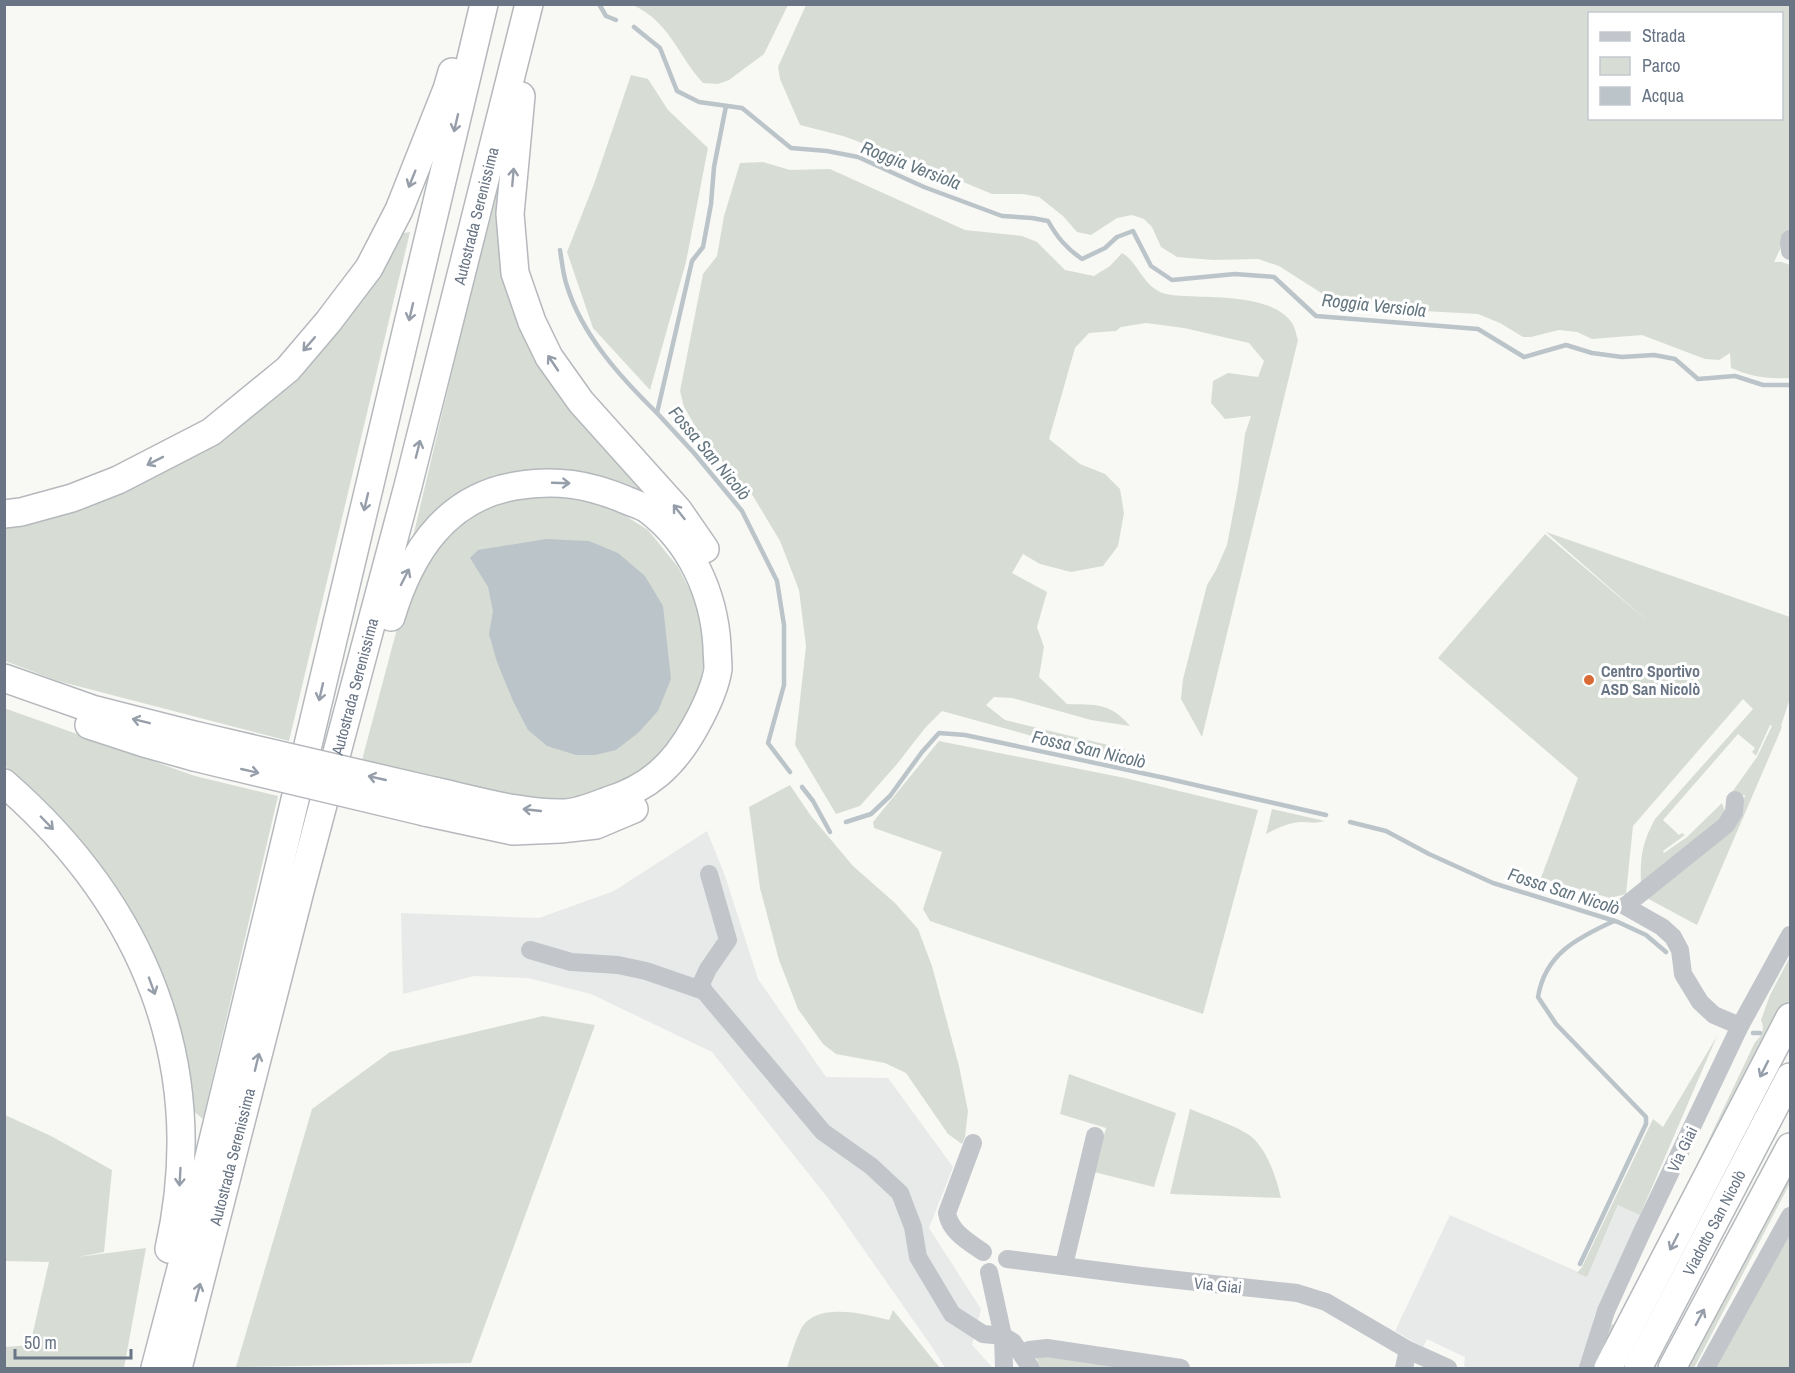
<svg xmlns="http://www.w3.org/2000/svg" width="1795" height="1373" viewBox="0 0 1795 1373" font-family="'Archivo Narrow',sans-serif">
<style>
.built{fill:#e8eae9}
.green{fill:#d7ddd5;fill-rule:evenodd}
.water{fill:#bbc4c9}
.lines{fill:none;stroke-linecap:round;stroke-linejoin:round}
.stream{stroke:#bbc4c9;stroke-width:4.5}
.highway-casing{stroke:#b5b8bc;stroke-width:30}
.minor{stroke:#c2c5c9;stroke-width:18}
.highway{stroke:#fff;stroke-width:27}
.highway-bridge-casing{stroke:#b5b8bc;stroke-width:30;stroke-linecap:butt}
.highway-bridge{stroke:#fff;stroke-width:27}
.oneway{stroke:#969eaa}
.poi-dot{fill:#da6a34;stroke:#fff;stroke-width:2}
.labels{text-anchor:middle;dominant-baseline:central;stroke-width:6;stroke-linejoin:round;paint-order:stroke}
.street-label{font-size:16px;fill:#697585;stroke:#fff}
.poi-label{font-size:16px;font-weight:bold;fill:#697585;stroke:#fff;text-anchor:start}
.water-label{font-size:18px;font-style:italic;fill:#647680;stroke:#fff}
</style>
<rect width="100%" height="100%" fill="#f8f8f5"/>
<g class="built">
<path d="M707 831 725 876 758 979 826 1077 888 1078 953 1167 929 1228 981 1309 972 1345 993 1368H945L932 1347 827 1197 712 1052 591 994 528 978 474 976 403 994 401 913 539 918 614 891Z"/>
<path d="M1619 1204 1640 1215 1594 1317 1586 1355 1579 1368H1472L1464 1366 1465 1357 1452 1351 1427 1339 1423 1347 1395 1331 1450 1215 1587 1276Z"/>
</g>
<g class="green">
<path d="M633 5H788L764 54 729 80 718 84 703 83C678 56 671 23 633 5Z"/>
<path d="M806 5H1790V228L1774 262H1782L1790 265V378C1769 379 1751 377 1731 368L1730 353 1719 360 1705 359 1642 335 1592 339 1577 332 1559 330 1531 337H1523L1500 323 1478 314 1424 311 1326 296 1279 266 1258 259 1213 260 1177 257 1161 247 1152 227 1144 219 1132 215 1117 218 1091 235 1077 232 1063 216 1039 197 1023 194H992L922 165 843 136 800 125 780 79 778 67ZM1590 14H1782V118H1590Z"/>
<path d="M631 75 648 79 668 110 708 148 686 262 650 390 593 328 567 252 594 184Z"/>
<path d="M504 152 529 340 559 395 625 466 677 526 536 475 412 541Z"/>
<path d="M763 162 790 170 830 169 965 230 1022 236 1037 242 1065 270 1094 276 1110 266 1122 253C1137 261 1141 282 1160 292 1167 295 1179 296 1187 296 1216 298 1274 295 1292 323 1295 327 1296 334 1298 340L1202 737 1181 699 1183 679 1207 585 1216 570 1227 545 1238 487 1245 434 1251 416 1225 419 1211 403 1213 381 1228 373 1258 377 1264 361 1249 343 1184 328 1146 323 1121 327 1116 331 1089 333 1075 348 1049 439 1080 464 1105 474 1120 489 1124 513 1118 546 1103 566 1071 572 1040 564 1023 554 1012 573 1047 592 1037 627 1044 647 1039 677 1067 704C1095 705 1110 702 1130 726L1091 720 1012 698 994 697 986 705 1005 720 1125 749 1119 760 942 711 925 728 897 764 860 806 836 814 795 745 806 646 799 590 780 541 753 496 704 441 684 407 680 391 703 274 717 256 724 216 740 163Z"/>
<path d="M410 232 289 741 58 681 5 661 4 520 211 438 393 235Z"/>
<path d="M558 494 608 505 648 530 678 567 698 606 705 655 695 714 651 767 585 800 551 804 493 796 362 760 411 576 432 545 471 514 506 500Z"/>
<path d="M1546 532 1790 617V698L1781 726 1782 727 1697 925 1643 896 1738 818 1745 795H1730L1757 757 1772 726 1770 725 1756 756 1752 752 1755 748 1738 734 1663 820 1679 835 1682 833 1685 835 1663 851 1664 853 1687 837 1722 803 1726 814 1641 884C1640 857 1642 843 1655 819L1753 709 1743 699 1633 826 1626 894 1610 898 1541 878 1578 778 1438 658 1545 534 1650 623Z"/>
<path d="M4 708 195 776 278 796 203 1119 192 1110 125 908 66 823 5 766Z"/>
<path d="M939 741 1125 778 1258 810 1203 1014 930 921 923 909 942 852 874 828 873 822Z"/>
<path d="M790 785 811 816 853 866 895 903 918 929 932 966 959 1066 968 1111 965 1137 962 1144 948 1134 906 1073 885 1063 836 1054 823 1044 798 1009 779 960 760 888 749 807Z"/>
<path d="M1272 809 1325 821C1314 824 1310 822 1300 822 1287 823 1276 829 1266 834Z"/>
<path d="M1790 957V999L1680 1211 1603 1351 1608 1325 1615 1324 1700 1158 1755 1042C1762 1036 1765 1029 1761 1020L1770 995Z"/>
<path d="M543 1016 595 1025 471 1363 236 1367 312 1109 390 1052Z"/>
<path d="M1717 1036 1640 1215 1618 1205 1587 1277 1577 1273 1582 1267 1653 1119 1663 1127Z"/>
<path d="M1069 1074 1176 1113 1154 1187 1094 1172 1106 1128 1060 1114Z"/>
<path d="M1190 1109C1206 1116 1244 1128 1254 1139 1268 1153 1277 1179 1281 1198L1170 1194Z"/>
<path d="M5 1115 51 1136 112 1170 104 1252 78 1257 146 1248 124 1368H5V1347L30 1345 49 1262 5 1261Z"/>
<path d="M1790 1169V1183L1694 1368H1684Z"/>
<path d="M1790 1229V1368H1715Z"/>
<path d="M893 1310 940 1368H787C791 1356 795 1341 801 1329 816 1301 865 1314 889 1320Z"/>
<path d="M1035 1355 1123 1368H1153H1041Z"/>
</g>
<path class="water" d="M546 539 589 541 618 553 645 576 663 606 671 679 658 711 638 733 616 750 595 755H576L547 746 528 730 513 701 497 662 489 634 493 611 488 587 470 558 478 550Z"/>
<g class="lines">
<g class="stream">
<path d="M599 4 606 16 616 20"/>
<path d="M634 27 660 48 677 91 699 102 742 108 791 148 827 151 858 157 924 187 1002 216 1032 218 1048 221C1057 237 1066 248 1082 259L1105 248 1117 237 1133 231 1151 266 1172 280 1235 274 1274 277 1316 316 1478 329 1524 357 1566 345 1592 353 1622 357 1654 355 1675 359 1698 379 1735 376 1763 385H1790"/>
<path d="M726 106 714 167 711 204 703 247 692 261 657 413 694 453 742 511 777 581 784 625V685L768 743 790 772"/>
<path d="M560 250C562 262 563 275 567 286 582 335 621 378 657 413"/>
<path d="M802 787 813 801 830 832"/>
<path d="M846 822 871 814 890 796 922 752 939 733 965 735 1165 778 1326 815"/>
<path d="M1350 822 1386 831 1429 854 1493 883 1618 922 1646 935 1666 952"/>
<path d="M1753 1033H1760"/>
<path d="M1580 1264 1646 1124V1117L1556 1024 1538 997C1545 954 1577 938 1614 921"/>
</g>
<g class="highway-casing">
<g id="highway">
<path d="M521 96 510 214 515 273 532 322 549 357 581 402 678 510 705 549"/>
<path d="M4 514 21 512 72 498 118 480 211 432 288 369 328 322 369 268 399 210 447 89 452 72"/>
<path d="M391 617C410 554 445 498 515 486 556 479 588 484 626 500 632 503 641 505 647 509 690 541 714 593 717 646 717 653 718 661 718 669 715 689 705 709 695 727 674 765 649 788 607 801 594 806 577 813 564 813 520 814 476 800 434 791"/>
<path d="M4 678 92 709 198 736"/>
<path d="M89 725 144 743 194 757"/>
<path d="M4 783C144 905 210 1064 169 1249"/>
<path d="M425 812 513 831 560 829 596 825 634 809"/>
<path d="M155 1368 194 1219 274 888 484 4"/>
<path id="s1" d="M178 1368 300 891 408 486 529 4"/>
<path d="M1608 1368 1790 1017"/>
<path id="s2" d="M1638 1368 1790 1077"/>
<path d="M1672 1368 1790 1147"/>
</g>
</g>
<g class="minor">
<path d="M1790 239 1789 243 1790 251"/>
<path d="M1735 800 1734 812 1726 825 1625 906 1662 927 1673 937 1680 950 1683 974 1700 1002 1714 1015 1740 1026"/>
<path d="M530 950 571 962 618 965 646 971 704 991 823 1132 871 1166 900 1193 913 1227 918 1257 952 1314 983 1334 1003 1336 1013 1342 1031 1368"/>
<path d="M704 991 701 984 708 969 728 940 709 874"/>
<path d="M973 1143 947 1213C950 1232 969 1242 983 1252"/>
<path d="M1007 1259 1141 1276 1297 1293 1326 1302 1408 1350 1448 1368"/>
<path d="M1064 1265 1095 1136"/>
<path d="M989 1272 1003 1336 1004 1368"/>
<path d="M1022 1354 1029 1350 1047 1348 1181 1368"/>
<path d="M1404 1368 1408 1350"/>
<path d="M1588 1368 1606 1311 1641 1234 1740 1026 1790 935"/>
<path d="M1706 1368 1790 1216"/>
</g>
<use href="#highway" class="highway"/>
<g class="highway-bridge-casing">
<g id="highway-bridge">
<path d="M198 736 434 791"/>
<path d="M194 757 425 812"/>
</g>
</g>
<use href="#highway-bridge" class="highway-bridge"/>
</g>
<defs><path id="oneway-shaft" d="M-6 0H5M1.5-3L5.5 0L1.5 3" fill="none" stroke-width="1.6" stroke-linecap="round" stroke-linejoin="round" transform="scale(1.5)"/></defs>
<g class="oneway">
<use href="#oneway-shaft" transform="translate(456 123) rotate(103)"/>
<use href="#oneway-shaft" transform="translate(513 177) rotate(-85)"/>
<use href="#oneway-shaft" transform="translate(412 179) rotate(112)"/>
<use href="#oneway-shaft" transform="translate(411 312) rotate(103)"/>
<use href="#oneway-shaft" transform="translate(309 344) rotate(131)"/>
<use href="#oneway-shaft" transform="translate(553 363) rotate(-124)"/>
<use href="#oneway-shaft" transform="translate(418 449) rotate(-76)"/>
<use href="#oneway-shaft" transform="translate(155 461) rotate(153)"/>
<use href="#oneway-shaft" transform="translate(561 483) rotate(2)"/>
<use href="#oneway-shaft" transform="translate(366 502) rotate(103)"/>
<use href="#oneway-shaft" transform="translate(679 512) rotate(-128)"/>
<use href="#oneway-shaft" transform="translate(405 577) rotate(-63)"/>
<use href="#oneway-shaft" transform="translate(321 692) rotate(103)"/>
<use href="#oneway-shaft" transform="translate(141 721) rotate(-166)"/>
<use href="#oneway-shaft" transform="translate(250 771) rotate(13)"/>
<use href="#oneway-shaft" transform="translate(377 778) rotate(-167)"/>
<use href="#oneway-shaft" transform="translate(532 810) rotate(-174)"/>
<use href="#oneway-shaft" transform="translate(47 823) rotate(46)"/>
<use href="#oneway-shaft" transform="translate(152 986) rotate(70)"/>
<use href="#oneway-shaft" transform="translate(257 1062) rotate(-76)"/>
<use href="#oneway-shaft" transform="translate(1764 1069) rotate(117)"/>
<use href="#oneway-shaft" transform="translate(180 1177) rotate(93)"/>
<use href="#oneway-shaft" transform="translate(1674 1242) rotate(117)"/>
<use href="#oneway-shaft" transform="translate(198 1292) rotate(-75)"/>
<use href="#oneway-shaft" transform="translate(1700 1317) rotate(-62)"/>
</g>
<circle class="poi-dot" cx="1589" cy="680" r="6"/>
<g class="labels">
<g class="street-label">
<text stroke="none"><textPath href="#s1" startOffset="1190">Autostrada Serenissima</textPath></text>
<text stroke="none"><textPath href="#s1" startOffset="704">Autostrada Serenissima</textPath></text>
<text transform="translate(1682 1149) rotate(-64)">Via Giai</text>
<text stroke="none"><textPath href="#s1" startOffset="218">Autostrada Serenissima</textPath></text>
<text stroke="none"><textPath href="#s2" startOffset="164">Viadotto San Nicolò</textPath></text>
<text transform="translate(1218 1285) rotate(6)">Via Giai</text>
</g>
<g class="poi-label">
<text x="1601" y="671">Centro Sportivo<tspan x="1601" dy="18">ASD San Nicolò</tspan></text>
</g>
<g class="water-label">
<text transform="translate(911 165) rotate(21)">Roggia Versiola</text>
<text transform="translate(1374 305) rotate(6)">Roggia Versiola</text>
<text transform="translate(710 453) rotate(50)">Fossa San Nicolò</text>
<text transform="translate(1089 749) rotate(13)">Fossa San Nicolò</text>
<text transform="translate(1564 891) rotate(18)">Fossa San Nicolò</text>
</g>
</g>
<rect width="1795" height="1373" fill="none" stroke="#697585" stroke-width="12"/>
<rect x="1588" y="12" width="195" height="108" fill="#ffffff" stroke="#c3c8ce" stroke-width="1.5"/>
<rect x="1600" y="32" width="30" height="9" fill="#c2c5c9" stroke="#c3c8ce" stroke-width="1.5"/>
<text x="1642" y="42" font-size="18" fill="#697585">Strada</text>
<rect x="1600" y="57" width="30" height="18" fill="#d7ddd5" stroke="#c3c8ce" stroke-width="1.5"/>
<text x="1642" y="72" font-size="18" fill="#697585">Parco</text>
<rect x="1600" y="87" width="30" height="18" fill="#bbc4c9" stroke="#c3c8ce" stroke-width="1.5"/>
<text x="1642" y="102" font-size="18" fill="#697585">Acqua</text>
<path d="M15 1349v9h116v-9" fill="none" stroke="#697585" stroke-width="3"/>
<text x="24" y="1349" font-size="18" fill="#697585" stroke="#ffffff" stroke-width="4.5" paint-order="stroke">50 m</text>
</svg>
